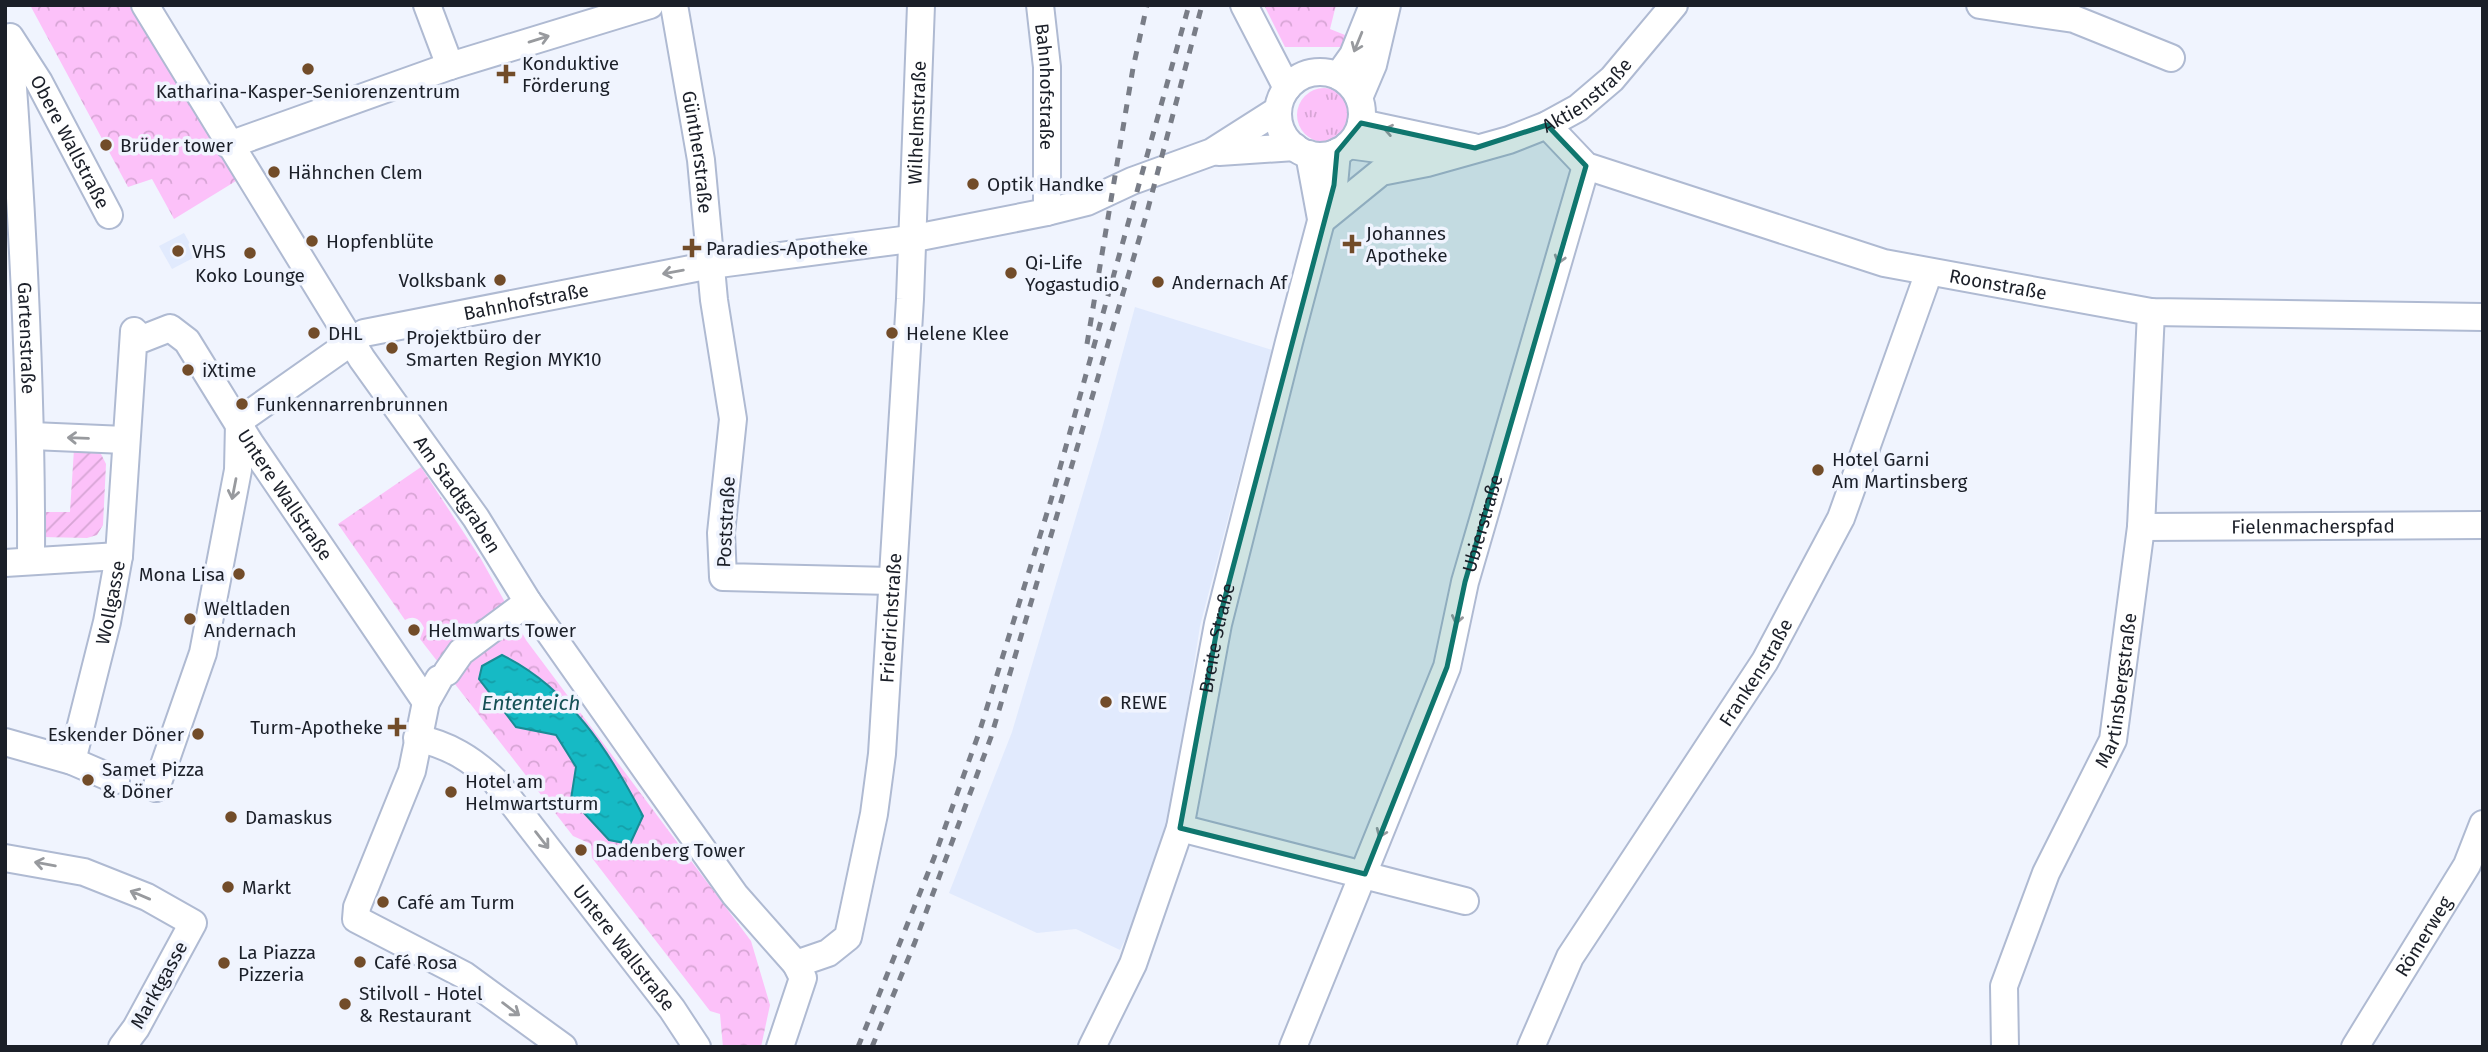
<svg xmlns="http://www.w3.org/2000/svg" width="2488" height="1052" viewBox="0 0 2488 1052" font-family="'Fira Sans',sans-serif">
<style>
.built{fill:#e1eafd}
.grass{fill:url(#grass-tufts)}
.park{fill:url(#park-crowns)}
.garden{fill:url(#garden-furrows)}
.water{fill:url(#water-ripples);stroke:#188c96;stroke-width:2}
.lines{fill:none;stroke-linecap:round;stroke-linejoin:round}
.minor-casing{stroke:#afbad2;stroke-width:30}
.minor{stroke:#fff;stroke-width:26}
.rail{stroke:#797d87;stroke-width:5;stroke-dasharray:9 9;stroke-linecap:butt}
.oneway{stroke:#989a9e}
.marked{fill:#0f766e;fill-opacity:0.2;stroke:#0f766e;stroke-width:5;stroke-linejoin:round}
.poi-dot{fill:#724c29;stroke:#f0f4fe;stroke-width:2.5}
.labels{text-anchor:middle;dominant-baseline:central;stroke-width:7;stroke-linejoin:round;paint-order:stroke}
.poi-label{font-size:19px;fill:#1b1f28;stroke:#f0f4fe;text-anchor:start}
.street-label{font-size:19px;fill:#1b1f28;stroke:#f0f4fe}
.water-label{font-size:21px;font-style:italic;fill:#155156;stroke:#f0f4fe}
</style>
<defs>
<pattern id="grass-tufts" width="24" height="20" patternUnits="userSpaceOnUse" patternTransform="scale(1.75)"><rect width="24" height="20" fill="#fcc1f9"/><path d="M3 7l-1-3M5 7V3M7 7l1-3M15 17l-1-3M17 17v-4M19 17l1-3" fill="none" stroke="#d7a5d5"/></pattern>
<pattern id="park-crowns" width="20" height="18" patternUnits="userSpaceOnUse" patternTransform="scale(1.75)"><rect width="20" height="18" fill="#fcc1f9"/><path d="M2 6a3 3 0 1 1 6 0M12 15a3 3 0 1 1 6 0" fill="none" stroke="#d7a5d5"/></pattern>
<pattern id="garden-furrows" width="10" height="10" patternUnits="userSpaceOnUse" patternTransform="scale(1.75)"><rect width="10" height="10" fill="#fcc1f9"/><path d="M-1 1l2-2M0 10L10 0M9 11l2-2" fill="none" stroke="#d7a5d5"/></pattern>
<pattern id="water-ripples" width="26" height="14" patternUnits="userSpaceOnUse" patternTransform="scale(1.75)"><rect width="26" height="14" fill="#16bac5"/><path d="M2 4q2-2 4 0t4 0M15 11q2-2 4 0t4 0" fill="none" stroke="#149fa9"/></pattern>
</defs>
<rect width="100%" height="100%" fill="#f0f4fe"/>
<g class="built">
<path d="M184 233 197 256 172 269 159 246Z"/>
<path d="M1135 307 1272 350 1200 626 1167 839 1152 886 1120 950 1076 929 1037 933 949 893 1012 732 1100 436Z"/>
</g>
<circle class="grass" cx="1324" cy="115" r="27"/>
<g class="park">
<path d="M30 5H132L236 181 174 219 152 179 128 187Z"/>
<path d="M1264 5H1336L1330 29 1350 37 1346 47H1285Z"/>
<path d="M421 467 481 559 526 640 751 941 770 1005 761 1047H723L720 1014 710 1011 592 858 591 844 573 836 420 639 424 628C420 619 414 615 405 620L338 524Z"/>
</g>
<path class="garden" d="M98 448 106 464 103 525 97 535 87 538 42 537V512H70L74 449Z"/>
<path class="water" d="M502 655C568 687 610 752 643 816L630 844 609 840 571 799 576 767 556 735 516 727 479 679 482 666Z"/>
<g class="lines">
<g class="minor-casing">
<g id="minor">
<path id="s1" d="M145 5 362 359 476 518 528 602 649 774 735 895 796 964 803 978 780 1047"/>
<path d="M427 5 450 66"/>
<path id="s2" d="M674 5 701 160 714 300 733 419 721 533 723 577 892 581"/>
<path id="s3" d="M1040 5 1047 67V212"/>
<path d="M1244 5 1287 88"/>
<path d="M1980 5 2074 19 2171 58"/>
<path id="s4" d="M10 37 39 82 109 215"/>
<path id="s5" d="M5 48 11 59C23 226 32 393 31 560"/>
<circle cx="1320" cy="114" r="42"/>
<path d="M1338 76 1353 55 1373 5"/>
<path d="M1359 98 1373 65 1387 5"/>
<path d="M1361 123 1473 147"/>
<path id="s6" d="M1547 125 1586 166 1884 263 2151 312 2483 317"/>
<path d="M229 145 450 66 650 5"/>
<path d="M1348 145 1423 155"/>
<path d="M1219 152 1295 147"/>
<path d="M1309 154 1321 219"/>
<path id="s7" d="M1322 220 1381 172 1427 163 1509 140 1547 125 1578 108 1612 79 1674 5"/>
<path id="s8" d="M239 421 364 333 711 265 910 239 1047 212 1087 202 1132 181 1212 152 1278 110"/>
<path d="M32 436 125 440"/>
<path id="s9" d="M2141 527 2483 525"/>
<path d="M5 563 119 556"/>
<path d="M447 672 461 652 528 602"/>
<path d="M439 679 426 702 412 771 357 907 356 919 464 975 563 1047"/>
<path id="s10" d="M417 738C449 745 472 759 496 782L672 1009 697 1047"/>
<path d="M5 742 72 761 116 780"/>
<path id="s11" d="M72 761 107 622 119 556 134 331 142 339 170 328 187 341 250 443 426 702"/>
<path d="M156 788 203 653 238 470 239 423"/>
<path d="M1180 828 1465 901"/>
<path d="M5 858 84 872 147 897 193 923 136 1028 122 1047"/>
<path id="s12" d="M796 964 828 953 848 937 874 814 882 754 910 299 921 5"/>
<path id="s13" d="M1092 1047 1133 964 1180 828 1218 624 1289 342 1321 221 1334 185 1337 152"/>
<path id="s14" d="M1293 1047 1447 667 1465 582 1586 166"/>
<path id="s15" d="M1531 1047 1570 957 1765 661 1841 518 1929 272"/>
<path id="s16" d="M2005 1047 2004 986 2046 873 2113 740 2141 527 2151 312"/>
<path id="s17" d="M2355 1047 2467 865 2483 824"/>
</g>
</g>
<use href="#minor" class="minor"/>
<g class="rail">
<path d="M1087 344 1133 68 1147 5"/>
<path d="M858 1047 934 858 980 730 1051 500 1189 5"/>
<path d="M872 1047 915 942 991 737 1146 216 1202 5"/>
</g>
</g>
<defs><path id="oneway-shaft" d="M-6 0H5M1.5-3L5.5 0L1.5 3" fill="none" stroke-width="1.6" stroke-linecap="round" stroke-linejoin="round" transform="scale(1.75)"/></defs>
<g class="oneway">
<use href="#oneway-shaft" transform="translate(539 39) rotate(-17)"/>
<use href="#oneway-shaft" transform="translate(1358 42) rotate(112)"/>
<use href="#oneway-shaft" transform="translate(1394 131) rotate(-168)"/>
<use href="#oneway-shaft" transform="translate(1561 254) rotate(107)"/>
<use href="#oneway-shaft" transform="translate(673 272) rotate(170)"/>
<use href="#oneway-shaft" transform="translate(78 438) rotate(-178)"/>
<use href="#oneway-shaft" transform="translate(234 489) rotate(101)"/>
<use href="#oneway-shaft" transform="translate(1458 614) rotate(102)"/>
<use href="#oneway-shaft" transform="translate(1383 828) rotate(112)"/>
<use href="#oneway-shaft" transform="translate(542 840) rotate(52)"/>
<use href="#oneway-shaft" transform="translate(45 864) rotate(-170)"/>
<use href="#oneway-shaft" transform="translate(140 895) rotate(-157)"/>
<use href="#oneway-shaft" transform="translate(511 1009) rotate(37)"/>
</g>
<path class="marked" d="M1361 123 1475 148 1547 125 1586 166 1465 582 1447 667 1365 874 1180 828 1218 624 1334 185 1337 152Z"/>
<g class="poi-dot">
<circle cx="308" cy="69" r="7"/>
<path d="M502.5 63.5h7v7h7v7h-7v7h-7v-7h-7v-7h7z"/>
<circle cx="106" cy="145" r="7"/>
<circle cx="274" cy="172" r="7"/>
<circle cx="973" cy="184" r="7"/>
<circle cx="312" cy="241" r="7"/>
<path d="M1348.5 233.5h7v7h7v7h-7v7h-7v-7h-7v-7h7z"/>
<path d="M688.5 237.5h7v7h7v7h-7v7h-7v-7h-7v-7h7z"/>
<circle cx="178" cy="251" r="7"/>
<circle cx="250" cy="253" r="7"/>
<circle cx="1011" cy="273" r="7"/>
<circle cx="500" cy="280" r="7"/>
<circle cx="1158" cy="282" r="7"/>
<circle cx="314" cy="333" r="7"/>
<circle cx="892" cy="333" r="7"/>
<circle cx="392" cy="348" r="7"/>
<circle cx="188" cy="370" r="7"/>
<circle cx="242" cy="404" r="7"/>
<circle cx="1818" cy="470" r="7"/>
<circle cx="239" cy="574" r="7"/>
<circle cx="190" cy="619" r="7"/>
<circle cx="414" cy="630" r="7"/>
<circle cx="1106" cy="702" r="7"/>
<path d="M393.5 716.5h7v7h7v7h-7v7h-7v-7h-7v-7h7z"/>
<circle cx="198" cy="734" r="7"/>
<circle cx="88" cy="780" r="7"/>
<circle cx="451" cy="792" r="7"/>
<circle cx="231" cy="817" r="7"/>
<circle cx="581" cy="850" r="7"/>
<circle cx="228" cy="887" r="7"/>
<circle cx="383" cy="902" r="7"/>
<circle cx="360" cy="962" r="7"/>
<circle cx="224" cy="963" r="7"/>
<circle cx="345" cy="1004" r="7"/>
</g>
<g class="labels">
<g class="poi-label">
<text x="522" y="63">Konduktive<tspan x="522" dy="22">Förderung</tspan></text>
<text x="308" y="91" text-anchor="middle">Katharina-Kasper-Seniorenzentrum</text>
<text x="120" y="145">Brüder tower</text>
<text x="288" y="172">Hähnchen Clem</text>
<text x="987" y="184">Optik Handke</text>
<text x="1366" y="233">Johannes<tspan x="1366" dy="22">Apotheke</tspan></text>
<text x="326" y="241">Hopfenblüte</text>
<text x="706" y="248">Paradies-Apotheke</text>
<text x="192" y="251">VHS</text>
<text x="1025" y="262">Qi-Life<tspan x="1025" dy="22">Yogastudio</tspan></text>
<text x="250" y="275" text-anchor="middle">Koko Lounge</text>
<text x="486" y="280" text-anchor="end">Volksbank</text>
<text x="1172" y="282">Andernach Af</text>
<text x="328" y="333">DHL</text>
<text x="906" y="333">Helene Klee</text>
<text x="406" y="337">Projektbüro der<tspan x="406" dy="22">Smarten Region MYK10</tspan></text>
<text x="202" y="370">iXtime</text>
<text x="256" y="404">Funkennarrenbrunnen</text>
<text x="1832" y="459">Hotel Garni<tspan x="1832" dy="22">Am Martinsberg</tspan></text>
<text x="225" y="574" text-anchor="end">Mona Lisa</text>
<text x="204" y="608">Weltladen<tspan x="204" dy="22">Andernach</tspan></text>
<text x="428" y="630">Helmwarts Tower</text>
<text x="1120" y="702">REWE</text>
<text x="383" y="727" text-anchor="end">Turm-Apotheke</text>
<text x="184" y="734" text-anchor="end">Eskender Döner</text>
<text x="102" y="769">Samet Pizza<tspan x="102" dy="22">&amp; Döner</tspan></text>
<text x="465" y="781">Hotel am<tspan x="465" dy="22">Helmwartsturm</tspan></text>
<text x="245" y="817">Damaskus</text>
<text x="595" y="850">Dadenberg Tower</text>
<text x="242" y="887">Markt</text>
<text x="397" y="902">Café am Turm</text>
<text x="238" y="952">La Piazza<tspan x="238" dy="22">Pizzeria</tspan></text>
<text x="374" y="962">Café Rosa</text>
<text x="359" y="993">Stilvoll - Hotel<tspan x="359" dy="22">&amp; Restaurant</tspan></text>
</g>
<g class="street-label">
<text stroke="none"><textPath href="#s3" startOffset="82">Bahnhofstraße</textPath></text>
<text stroke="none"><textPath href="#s7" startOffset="299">Aktienstraße</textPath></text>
<text stroke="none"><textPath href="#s12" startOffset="878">Wilhelmstraße</textPath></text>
<text stroke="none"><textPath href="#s4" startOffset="121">Obere Wallstraße</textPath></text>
<text stroke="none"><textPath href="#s2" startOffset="149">Güntherstraße</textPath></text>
<text stroke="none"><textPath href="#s6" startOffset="486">Roonstraße</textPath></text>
<text stroke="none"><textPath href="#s8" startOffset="318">Bahnhofstraße</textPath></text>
<text stroke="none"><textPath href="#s5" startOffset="292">Gartenstraße</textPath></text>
<text stroke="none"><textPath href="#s11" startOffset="681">Untere Wallstraße</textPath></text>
<text stroke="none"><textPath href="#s1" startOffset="581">Am Stadtgraben</textPath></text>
<text transform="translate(726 522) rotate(-87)">Poststraße</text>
<text stroke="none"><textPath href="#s14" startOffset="558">Ubierstraße</textPath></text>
<text stroke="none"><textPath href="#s9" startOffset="172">Fielenmacherspfad</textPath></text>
<text stroke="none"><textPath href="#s11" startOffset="163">Wollgasse</textPath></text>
<text stroke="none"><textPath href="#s12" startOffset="382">Friedrichstraße</textPath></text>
<text stroke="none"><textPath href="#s13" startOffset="430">Breite Straße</textPath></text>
<text stroke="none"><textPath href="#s15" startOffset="438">Frankenstraße</textPath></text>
<text stroke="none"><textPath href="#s16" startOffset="380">Martinsbergstraße</textPath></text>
<text stroke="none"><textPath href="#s17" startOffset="130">Römerweg</textPath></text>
<text stroke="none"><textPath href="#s10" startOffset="301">Untere Wallstraße</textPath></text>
<text transform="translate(159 985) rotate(-61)">Marktgasse</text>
</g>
<g class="water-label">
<text x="531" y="703">Ententeich</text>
</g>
</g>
<rect width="2488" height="1052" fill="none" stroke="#1b1f28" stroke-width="14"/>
</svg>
